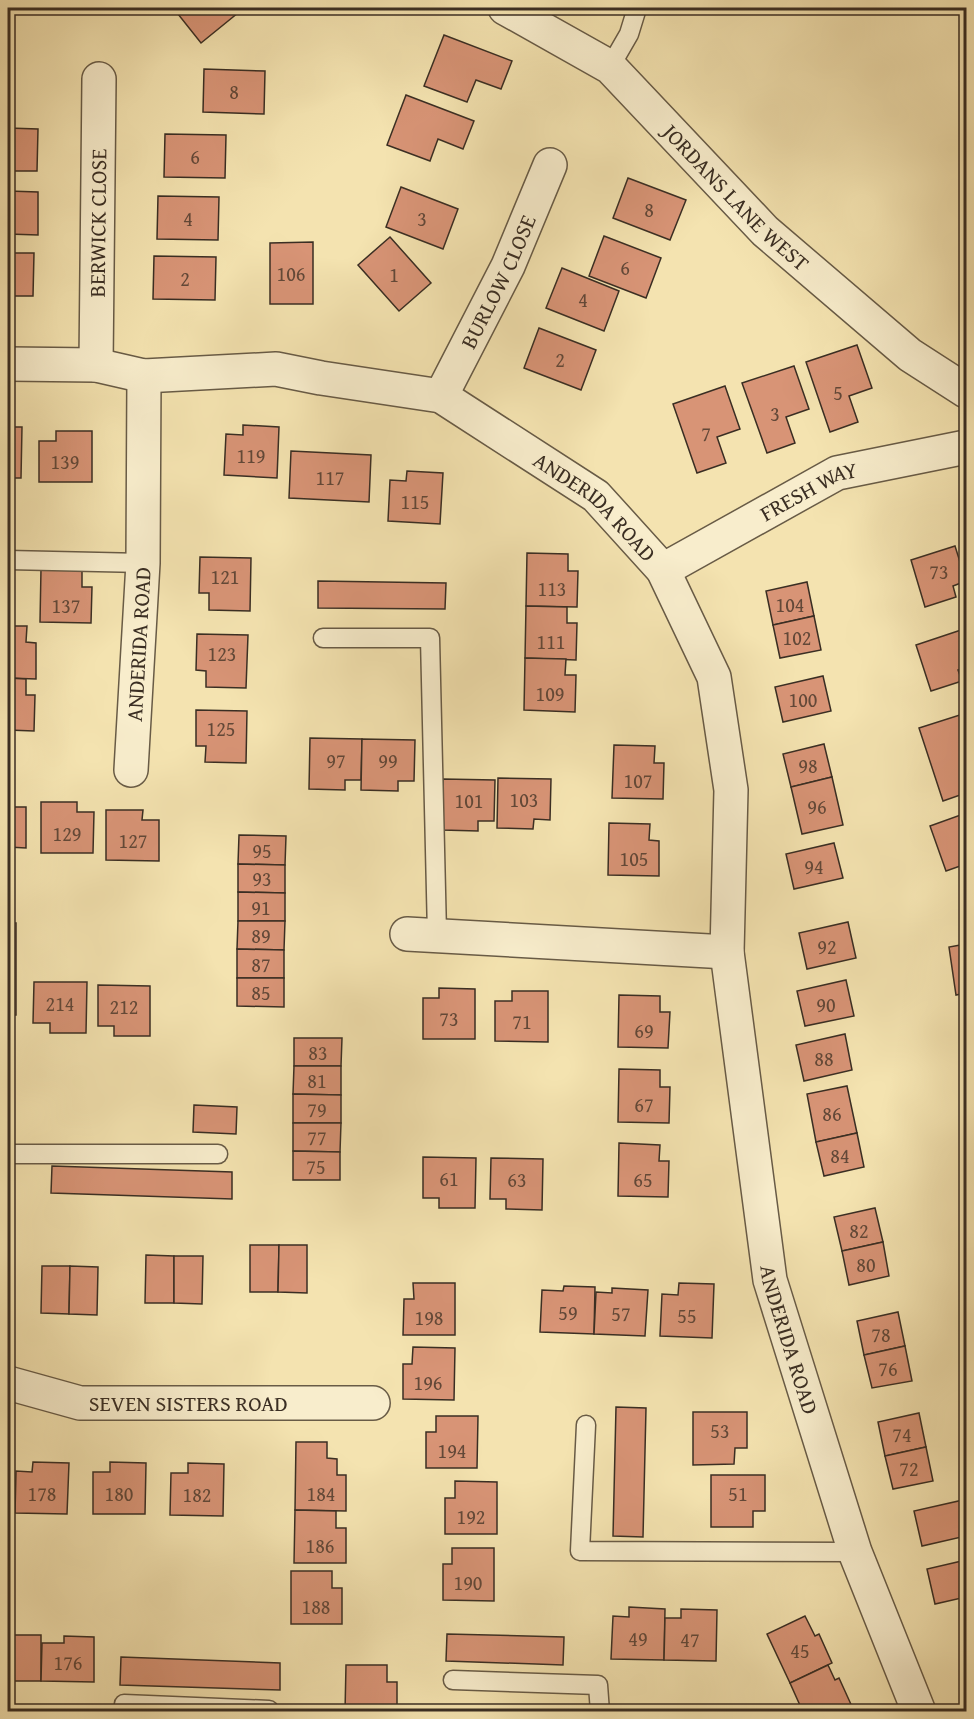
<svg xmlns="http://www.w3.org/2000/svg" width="974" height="1719" viewBox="0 0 974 1719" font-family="'Gentium Book Plus',serif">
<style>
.building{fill:#d89476;stroke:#3a2e23;stroke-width:1.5}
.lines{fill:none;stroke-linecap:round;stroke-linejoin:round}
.lane-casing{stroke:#685b46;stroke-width:21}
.street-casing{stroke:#685b46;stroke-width:36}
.lane{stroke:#f8edcc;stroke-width:18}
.street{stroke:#f8edcc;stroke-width:33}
.labels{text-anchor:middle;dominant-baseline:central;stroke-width:6;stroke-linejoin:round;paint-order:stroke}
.number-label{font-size:20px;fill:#624838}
.street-label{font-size:22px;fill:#3a2e23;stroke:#f8edcc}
</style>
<rect width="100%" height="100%" fill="#f4e3b0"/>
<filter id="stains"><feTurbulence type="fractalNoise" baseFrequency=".00333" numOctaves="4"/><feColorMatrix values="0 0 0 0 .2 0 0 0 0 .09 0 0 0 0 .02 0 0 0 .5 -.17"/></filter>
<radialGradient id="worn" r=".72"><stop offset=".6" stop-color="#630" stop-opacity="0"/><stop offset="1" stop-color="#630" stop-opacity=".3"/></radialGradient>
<g class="building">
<path d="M176 8H244L201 43 174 9Z"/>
<path d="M444 35 512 61 501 89 476 80 467 102 424 86Z"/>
<path d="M204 69 265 71 264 114 203 112Z"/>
<path d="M406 95 474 121 463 149 438 139 430 161 387 145Z"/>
<path d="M8 128 38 129 37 171H8Z"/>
<path d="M165 134 226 135 225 178 164 177Z"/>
<path d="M628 178 686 200 670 240 613 218Z"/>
<path d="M401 187 458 209 443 249 386 227Z"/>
<path d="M8 191 38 192V235L8 234Z"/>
<path d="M158 196 219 197 218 240 157 239Z"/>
<path d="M604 236 661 258 646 298 589 276Z"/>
<path d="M390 237 431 283 399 311 358 265Z"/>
<path d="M313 242V304H270V243Z"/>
<path d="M8 253H34L33 296H8Z"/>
<path d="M154 256 216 257 215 300 153 299Z"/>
<path d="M562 268 619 291 604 331 546 308Z"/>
<path d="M539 328 596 350 581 390 524 368Z"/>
<path d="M857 345 872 388 849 396 858 422 830 432 806 362Z"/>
<path d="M794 366 809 409 786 417 795 443 767 453 742 383Z"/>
<path d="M725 386 740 429 717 437 726 463 697 473 673 404Z"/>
<path d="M243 425 279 427 277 478 224 475 226 434 243 435Z"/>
<path d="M8 427H22L21 478H8Z"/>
<path d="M56 431H92V482H39V441H56Z"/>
<path d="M291 451 371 455 369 502 289 498Z"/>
<path d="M407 471 443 473 440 524 388 521 390 480 406 481Z"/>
<path d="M955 546 966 581 953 586 956 597 925 607 911 560Z"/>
<path d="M527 553 568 554V571H578L577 607 526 606Z"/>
<path d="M200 557 251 558 250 611 209 610V593H199Z"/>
<path d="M41 569 82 570V587H92L91 623 40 622Z"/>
<path d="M318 581 446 583 445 609 318 608Z"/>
<path d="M807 582 814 616 773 625 766 591Z"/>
<path d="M526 606 567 607V623H577L576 660 525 658Z"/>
<path d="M814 616 821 650 780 658 773 625Z"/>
<path d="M8 626H27L26 642 36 643V679L8 678Z"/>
<path d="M961 630 966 647V667L958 670 962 681 931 691 916 645Z"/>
<path d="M197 634 248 635 246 688 206 687V671L196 670Z"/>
<path d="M525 658 566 659 565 675H576L575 712 524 710Z"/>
<path d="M823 676 831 711 783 722 775 687Z"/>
<path d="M8 678 26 679V695H35L34 731 8 730Z"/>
<path d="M196 710 247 711 246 763 205 762 206 746H196Z"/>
<path d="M966 713V793L943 801 919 728Z"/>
<path d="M310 738 362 739 361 780H345V790L309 789Z"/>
<path d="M362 739 415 740 414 781H398V791L361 790Z"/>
<path d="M824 744 832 777 791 787 783 754Z"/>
<path d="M614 745 655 746 654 763H664L663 799 612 798Z"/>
<path d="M832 777 843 825 802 834 791 787Z"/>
<path d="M498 778 551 779 550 820 534 819 533 829 497 828Z"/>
<path d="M443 779 495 780 494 821H478V831L442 830Z"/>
<path d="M8 797H10V807H26V848L8 847Z"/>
<path d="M41 802H77V812H94L93 853H41Z"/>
<path d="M106 810H143L142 820H159V861L106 860Z"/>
<path d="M966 813V864L946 871 930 826Z"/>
<path d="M609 823 650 824 649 840 659 841V876L608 875Z"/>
<path d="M239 835 286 836 285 865 238 864Z"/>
<path d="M834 843 843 878 794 889 786 854Z"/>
<path d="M238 864 285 865V893L238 892Z"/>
<path d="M238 892 285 893V921H238Z"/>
<path d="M238 921H285L284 950 237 949Z"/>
<path d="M848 922 856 958 807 969 799 933Z"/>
<rect x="8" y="923" width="8" height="92"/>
<path d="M966 944V993L956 995 949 947Z"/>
<path d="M237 949 284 950V978H237Z"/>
<path d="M237 978H284V1007L237 1006Z"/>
<path d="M846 980 854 1016 805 1026 797 991Z"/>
<path d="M34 982H87L86 1033H50V1023H33Z"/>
<path d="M98 985 150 986V1036H114V1026H98Z"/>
<path d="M439 988 475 989V1039H423V998H439Z"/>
<path d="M512 991H548V1042L495 1041V1001H512Z"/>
<path d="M619 995 660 996V1012H670L668 1048 618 1047Z"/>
<path d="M966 1007V1036L960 1008Z"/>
<path d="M845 1034 852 1070 804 1081 796 1045Z"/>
<path d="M294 1038H342L341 1066H294Z"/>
<path d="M294 1066H341V1095L293 1094Z"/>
<path d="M619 1069 660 1070V1087H670L669 1123 618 1122Z"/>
<path d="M847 1086 857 1133 816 1142 807 1094Z"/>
<path d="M293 1094 341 1095V1123H293Z"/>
<path d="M194 1105 237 1107 236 1134 193 1132Z"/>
<path d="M293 1123H341L340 1152 293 1151Z"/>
<path d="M857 1133 864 1167 824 1176 816 1142Z"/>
<path d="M619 1143 660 1145 659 1161H669L668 1197 618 1196Z"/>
<path d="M293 1151 340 1152V1180H293Z"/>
<path d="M423 1157 476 1158 475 1208H439V1198H423Z"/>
<path d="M491 1158 543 1159 542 1210 506 1209V1199H490Z"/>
<path d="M52 1166 232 1172V1199L51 1193Z"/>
<path d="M875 1208 883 1242 842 1251 834 1217Z"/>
<path d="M883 1242 889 1276 849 1285 842 1251Z"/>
<path d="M250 1245H279L278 1292H250Z"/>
<path d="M279 1245H307V1293L278 1292Z"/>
<path d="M146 1255 174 1256V1303H145Z"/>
<path d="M174 1256H203L202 1304 174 1303Z"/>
<path d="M42 1266H70L69 1314 41 1313Z"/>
<path d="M70 1266 98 1267 97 1315 69 1314Z"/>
<path d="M413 1283H455V1335H403L404 1299H414Z"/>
<path d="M679 1283 714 1284 712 1338 660 1336 662 1294 678 1295Z"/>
<path d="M564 1286 595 1287 594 1334 540 1332 542 1290 563 1291Z"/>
<path d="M612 1288 648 1290 645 1336 594 1334 596 1292 612 1293Z"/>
<path d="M898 1312 905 1346 864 1355 857 1321Z"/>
<path d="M905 1346 912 1381 872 1388 864 1355Z"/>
<path d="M413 1347 455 1348 454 1400 403 1399V1364H412Z"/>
<path d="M616 1407 646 1408 643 1537 613 1536Z"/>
<path d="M693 1412H747V1448H735L734 1464 693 1465Z"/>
<path d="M919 1413 926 1447 885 1456 878 1422Z"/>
<path d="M436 1416H478L477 1468H426V1432H436Z"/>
<path d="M296 1442H327V1458L337 1459V1475H346V1511L295 1510Z"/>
<path d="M926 1447 933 1481 893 1489 885 1456Z"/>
<path d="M33 1462 69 1463 67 1514 15 1513 16 1471 32 1472Z"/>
<path d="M110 1462 146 1463 145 1514H93V1472H110Z"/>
<path d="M188 1463 224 1464 223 1516 170 1515 171 1473H188Z"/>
<path d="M711 1475H765V1511H753V1527H711Z"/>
<path d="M455 1481 497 1482V1534H445V1498H455Z"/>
<path d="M963 1500 966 1516V1536L922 1546 914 1511Z"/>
<path d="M295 1510 336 1511V1528H346V1563H294Z"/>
<path d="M452 1548H494V1601L443 1600V1564H452Z"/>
<path d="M966 1560V1597L935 1604 927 1569Z"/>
<path d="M291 1571H332V1588H342V1624H291Z"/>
<path d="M629 1607 665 1609 664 1660 611 1659 613 1616 629 1617Z"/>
<path d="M681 1609 717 1610 716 1661 664 1660 665 1618H681Z"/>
<path d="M805 1616 815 1636 819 1634 832 1663 790 1683 767 1634Z"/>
<path d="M447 1634 564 1637 563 1665 446 1661Z"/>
<path d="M9 1635H41V1681H8V1642H9Z"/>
<path d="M64 1636 94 1637V1682L41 1681 42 1643H64Z"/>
<path d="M966 1647V1662L960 1651Z"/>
<path d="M121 1657 280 1663V1690L120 1685Z"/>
<path d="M346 1665H387V1682H397V1712H345Z"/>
<path d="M828 1665 835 1680 839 1678 854 1711 803 1712 790 1683Z"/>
</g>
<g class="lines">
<g class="lane-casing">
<g id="lane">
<path d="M610 67 629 34 637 8"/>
<path d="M8 560 143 563"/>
<path d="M323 638H430L437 934"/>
<path d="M8 1154H218"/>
<path d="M586 1425 580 1551 855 1552"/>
<path d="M453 1680 598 1685 600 1712"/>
<path d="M124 1704 269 1710V1712"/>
</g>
</g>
<g class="street-casing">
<g id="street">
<path id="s1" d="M505 8 610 67 765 231 910 355 966 391"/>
<path id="s2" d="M8 364 96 365 144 376 276 369 321 378 441 396 596 496 663 570 714 677 731 790 727 952 770 1280 855 1552 919 1712"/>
<path id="s3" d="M96 365 99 79"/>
<path id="s4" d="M441 396 508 266 550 165"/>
<path id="s5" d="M663 570 837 473 966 447"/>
<path id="s6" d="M131 770 143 563 144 376"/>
<path d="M407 934 727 952"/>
<path id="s7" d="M8 1383 80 1403H373"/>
</g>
</g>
<use href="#lane" class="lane"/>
<use href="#street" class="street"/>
</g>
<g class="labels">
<g class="number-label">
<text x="234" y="91">8</text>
<text x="195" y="156">6</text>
<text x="649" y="209">8</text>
<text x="188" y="218">4</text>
<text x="422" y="218">3</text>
<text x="625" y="267">6</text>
<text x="291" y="273">106</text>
<text x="394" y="274">1</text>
<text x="185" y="278">2</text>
<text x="583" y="299">4</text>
<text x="560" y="359">2</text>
<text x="838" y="392">5</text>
<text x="775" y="413">3</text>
<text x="706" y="433">7</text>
<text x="251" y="455">119</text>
<text x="65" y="461">139</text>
<text x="330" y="477">117</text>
<text x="415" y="501">115</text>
<text x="939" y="571">73</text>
<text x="225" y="576">121</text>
<text x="552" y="588">113</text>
<text x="790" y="604">104</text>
<text x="66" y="605">137</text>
<text x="797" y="637">102</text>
<text x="551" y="641">111</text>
<text x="222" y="653">123</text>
<text x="550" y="693">109</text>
<text x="803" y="699">100</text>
<text x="221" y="728">125</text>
<text x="336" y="760">97</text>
<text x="388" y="760">99</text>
<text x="808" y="765">98</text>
<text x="638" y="780">107</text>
<text x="524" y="799">103</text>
<text x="469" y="800">101</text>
<text x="817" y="806">96</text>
<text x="67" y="833">129</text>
<text x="133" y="840">127</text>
<text x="262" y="850">95</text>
<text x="634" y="858">105</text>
<text x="814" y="866">94</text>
<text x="262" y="878">93</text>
<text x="261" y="907">91</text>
<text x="261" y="935">89</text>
<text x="827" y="946">92</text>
<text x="261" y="964">87</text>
<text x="261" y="992">85</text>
<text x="60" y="1003">214</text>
<text x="826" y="1004">90</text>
<text x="124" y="1006">212</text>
<text x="449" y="1018">73</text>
<text x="522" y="1021">71</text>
<text x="644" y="1030">69</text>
<text x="318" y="1052">83</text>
<text x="824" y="1058">88</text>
<text x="317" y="1080">81</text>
<text x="644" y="1104">67</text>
<text x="317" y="1109">79</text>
<text x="832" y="1113">86</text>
<text x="317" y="1137">77</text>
<text x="840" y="1155">84</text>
<text x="316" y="1166">75</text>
<text x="449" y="1178">61</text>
<text x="517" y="1179">63</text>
<text x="643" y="1179">65</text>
<text x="859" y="1230">82</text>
<text x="866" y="1264">80</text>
<text x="568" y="1312">59</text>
<text x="621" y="1313">57</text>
<text x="687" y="1315">55</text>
<text x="429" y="1317">198</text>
<text x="881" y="1334">78</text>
<text x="888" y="1368">76</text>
<text x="428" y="1382">196</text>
<text x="720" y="1430">53</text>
<text x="902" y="1434">74</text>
<text x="452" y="1450">194</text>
<text x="909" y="1468">72</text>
<text x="42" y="1493">178</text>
<text x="119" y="1493">180</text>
<text x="321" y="1493">184</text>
<text x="738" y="1493">51</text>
<text x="197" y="1494">182</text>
<text x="471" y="1516">192</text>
<text x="320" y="1545">186</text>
<text x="468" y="1582">190</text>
<text x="316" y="1606">188</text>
<text x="638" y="1638">49</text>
<text x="690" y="1639">47</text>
<text x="800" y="1650">45</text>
<text x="68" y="1662">176</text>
</g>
<g class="street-label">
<text stroke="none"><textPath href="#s1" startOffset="302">JORDANS LANE WEST</textPath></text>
<text stroke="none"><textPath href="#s3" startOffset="142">BERWICK CLOSE</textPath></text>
<text stroke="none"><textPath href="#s4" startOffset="128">BURLOW CLOSE</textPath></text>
<text stroke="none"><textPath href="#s5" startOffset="166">FRESH WAY</textPath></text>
<text stroke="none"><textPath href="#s2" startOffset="627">ANDERIDA ROAD</textPath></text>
<text stroke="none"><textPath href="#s6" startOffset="126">ANDERIDA ROAD</textPath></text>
<text stroke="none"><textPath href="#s2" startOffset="1509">ANDERIDA ROAD</textPath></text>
<text stroke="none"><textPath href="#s7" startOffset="183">SEVEN SISTERS ROAD</textPath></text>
</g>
</g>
<rect width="974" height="1719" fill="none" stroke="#f4e3b0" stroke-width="30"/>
<rect x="9" y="9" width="956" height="1701" fill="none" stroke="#3a2e23" stroke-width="3"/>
<rect x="15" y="15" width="944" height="1689" fill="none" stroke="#3a2e23" stroke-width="1.5"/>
<rect width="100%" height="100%" filter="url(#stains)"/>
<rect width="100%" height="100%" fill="url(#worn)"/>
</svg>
